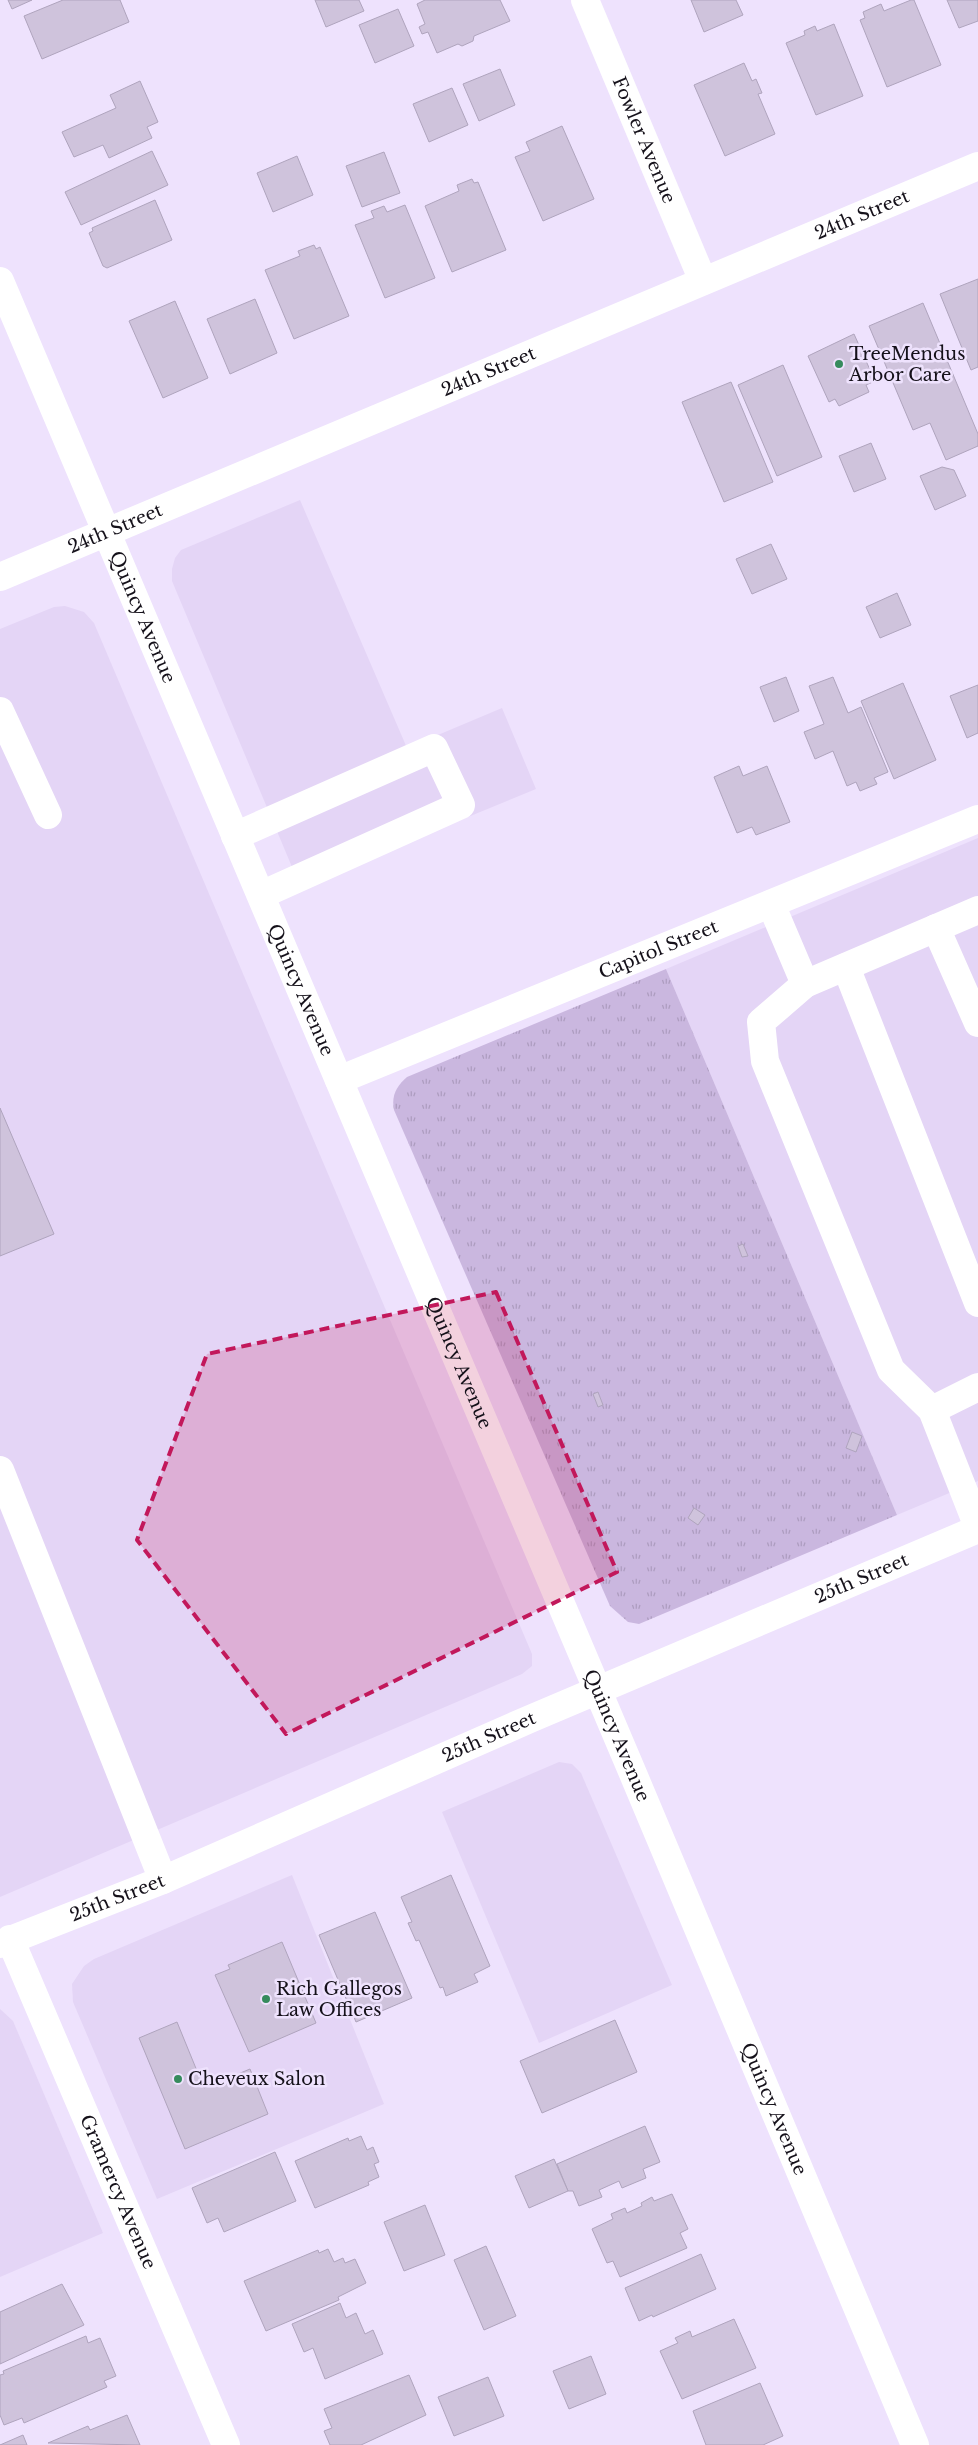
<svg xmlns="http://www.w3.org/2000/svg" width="978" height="2445" viewBox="0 0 978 2445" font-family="'Libre Baskerville',serif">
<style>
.built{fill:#e4d5f6}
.park{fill:url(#park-tufts)}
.building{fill:#cfc3dc;stroke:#afa4bd}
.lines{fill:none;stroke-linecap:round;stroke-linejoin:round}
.minor{stroke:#fff;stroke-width:28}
.marked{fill:#c2185b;fill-opacity:0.2;stroke:#c2185b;stroke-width:4;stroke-dasharray:10 6;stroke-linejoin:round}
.poi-dot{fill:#368b5d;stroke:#eee2fd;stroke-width:2}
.labels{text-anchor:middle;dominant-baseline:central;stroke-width:5;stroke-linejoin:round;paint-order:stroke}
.street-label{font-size:18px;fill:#15111a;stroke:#eee2fd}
.poi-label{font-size:18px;fill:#15111a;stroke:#eee2fd;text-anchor:start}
</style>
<defs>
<pattern id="park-tufts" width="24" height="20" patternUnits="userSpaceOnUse" patternTransform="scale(1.25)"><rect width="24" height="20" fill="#cab7df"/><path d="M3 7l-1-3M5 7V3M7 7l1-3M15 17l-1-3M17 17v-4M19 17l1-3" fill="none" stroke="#ad9cbf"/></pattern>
</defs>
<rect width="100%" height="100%" fill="#eee2fd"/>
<g class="built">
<path d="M300 500 407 748 502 708 536 789 300 886 172 581V569L175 558 181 550Z"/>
<path d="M65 606 84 612 94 623 532 1654V1666L522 1674 0 1897V629L54 607Z"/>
<path d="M978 838V1481L897 1515 666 969Z"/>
<path d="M559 1762 572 1764 581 1773 672 1985 539 2043 442 1812Z"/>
<path d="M292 1875 384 2104 157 2199 73 2002 72 1984 84 1966 94 1959Z"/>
<path d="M0 2009 13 2021 103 2233 0 2277Z"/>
</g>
<path class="park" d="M666 969 897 1515 639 1624 628 1622 610 1606 394 1110C391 1095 397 1086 407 1077Z"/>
<g class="building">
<path d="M8 0H32L12 9Z"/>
<path d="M63 0H120L129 22 42 59 24 16Z"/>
<path d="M315 0H359L364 11 326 27Z"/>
<path d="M425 0H500L510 21 474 36 473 41 462 46 458 44 437 53 428 32 422 34 419 27 425 24 417 4Z"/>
<path d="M691 0H736L743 15 704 32Z"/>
<path d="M911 0H914L941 65 887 87 860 20 865 18 863 12 881 4 884 11Z"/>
<path d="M947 0H978V21L959 28Z"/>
<path d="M398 9 414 46 375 63 359 25Z"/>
<path d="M834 24 863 96 816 115 786 43 805 35 804 31 815 26 817 31Z"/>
<path d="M744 63 752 81 756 79 762 93 758 94 775 134 725 156 694 85Z"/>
<path d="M500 69 515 105 479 121 463 84Z"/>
<path d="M140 81 158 122 147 127 152 138 109 158 103 145 74 157 62 132 116 108 110 95Z"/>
<path d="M452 88 468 125 429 142 413 104Z"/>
<path d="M562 126 594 199 543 221 515 157 530 151 526 142Z"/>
<path d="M152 151 168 185 81 225 65 192Z"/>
<path d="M384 152 400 193 362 207 346 166Z"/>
<path d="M297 156 313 195 273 212 257 173Z"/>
<path d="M472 179 474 183 478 182 506 250 452 272 425 206 459 191 457 185Z"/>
<path d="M155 200 172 240 107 268 103 266 89 233 93 231 92 228Z"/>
<path d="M405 205 435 278 385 298 355 225 374 218 371 211 384 206 387 212Z"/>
<path d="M314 245 316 249 320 247 349 316 294 339 265 270 300 256 298 251Z"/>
<path d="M978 279V367L971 370 940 294Z"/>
<path d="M255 299 277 353 230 374 207 319Z"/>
<path d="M175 301 208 378 163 398 129 321Z"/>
<path d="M923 303 978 434V446L946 460 930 423 913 430 869 326Z"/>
<path d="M854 334 875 381 866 385 869 392 839 406 835 399 829 402 808 356Z"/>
<path d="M783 365 822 457 777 476 738 385Z"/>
<path d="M731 382 773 482 724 502 682 402Z"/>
<path d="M871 443 886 479 854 492 839 456Z"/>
<path d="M942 467 954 470 966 496 935 510 920 476Z"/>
<path d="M771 544 787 579 752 594 736 559Z"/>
<path d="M897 593 911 625 880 638 866 607Z"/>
<path d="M786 677 799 711 774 722 760 687Z"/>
<path d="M833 677 848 713 861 707 888 772 874 778 877 784 860 791 856 782 847 786 833 751 815 759 804 732 824 724 809 686Z"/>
<path d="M903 683 936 760 894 779 861 701Z"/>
<path d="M978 685V733L967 738 950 696Z"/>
<path d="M739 766 743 776 767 766 790 822 756 835 752 827 737 833 714 777Z"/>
<path d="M0 1108 54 1234 0 1256Z"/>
<path d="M743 1244 748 1256 742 1257 738 1246Z"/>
<path d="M598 1392 603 1405 598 1407 593 1394Z"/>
<path d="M852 1432 862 1436 856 1452 846 1448Z"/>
<path d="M694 1508 705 1515 698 1525 688 1518Z"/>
<path d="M451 1875 490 1966 474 1974 478 1982 446 1996 443 1987 440 1988 419 1940 416 1941 408 1923 412 1922 401 1897Z"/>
<path d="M375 1912 412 1998 356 2022 319 1935Z"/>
<path d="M282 1942 316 2023 249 2052 215 1975 230 1969 228 1965Z"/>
<path d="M615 2020 637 2072 542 2113 520 2061Z"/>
<path d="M177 2022 204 2088 250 2069 268 2114 185 2149 139 2038Z"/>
<path d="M645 2126 660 2162 643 2169 646 2178 622 2188 619 2181 599 2190 602 2197 579 2206 573 2191H568L557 2164Z"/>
<path d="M361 2136 367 2150 373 2147 379 2162 374 2164 379 2177 368 2182 369 2185 315 2208 295 2161 348 2138 349 2141Z"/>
<path d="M275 2152 296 2201 224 2232 218 2218 207 2223 192 2188Z"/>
<path d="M554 2159 568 2191 529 2208 515 2176Z"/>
<path d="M672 2194 688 2229 680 2233 687 2248 620 2277 613 2261 607 2263 592 2229 613 2219 611 2214 625 2208 627 2213 642 2206 641 2203 652 2197 654 2201Z"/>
<path d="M425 2205 445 2255 404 2271 384 2222Z"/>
<path d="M486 2246 516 2316 484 2330 454 2260Z"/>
<path d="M328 2249 334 2262 343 2258 345 2263 355 2259 366 2283 338 2297 339 2300 266 2331 244 2281 318 2250 319 2253Z"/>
<path d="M701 2254 716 2289 653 2317 652 2315 639 2321 625 2288Z"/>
<path d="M62 2284 84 2325 0 2364V2312Z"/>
<path d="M340 2303 346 2318 356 2313 365 2334 373 2330 383 2354 325 2379 313 2348 304 2352 292 2324Z"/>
<path d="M734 2319 756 2368 682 2399 660 2351 678 2343 675 2338 690 2331 692 2337Z"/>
<path d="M86 2336 88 2343 100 2338 116 2376 104 2381 107 2387 24 2423 22 2418 4 2425 0 2415V2375L4 2374 3 2371Z"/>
<path d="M591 2356 606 2394 569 2409 553 2371Z"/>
<path d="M409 2375 426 2415 361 2445H330L324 2431 332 2428 324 2409Z"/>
<path d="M488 2377 504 2416 454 2436 438 2397Z"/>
<path d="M760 2383 783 2436 763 2445H706L693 2411Z"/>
<path d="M127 2415 140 2445 48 2443 88 2426 90 2430Z"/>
<path d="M23 2435 27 2445H0Z"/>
</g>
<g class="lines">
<g class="minor">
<path id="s1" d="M585 0 703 281"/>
<path id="s2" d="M0 281 634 1776 915 2445"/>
<path id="s3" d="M0 577 978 166"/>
<path d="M0 711 48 815"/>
<path d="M235 836 434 748 461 805 261 895"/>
<path d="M771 904 805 984 761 1022 765 1061 891 1370 932 1410 978 1527"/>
<path d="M936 928 978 1023"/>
<path d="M846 967 978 1303"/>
<path d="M805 984 978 910"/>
<path id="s4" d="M339 1080 978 819"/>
<path d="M932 1410 978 1387"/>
<path d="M0 1470 163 1880"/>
<path id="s5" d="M10 1939 226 2445"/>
<path id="s6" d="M0 1944 163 1880 530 1719 978 1529"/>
</g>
</g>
<path class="marked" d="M496 1292 617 1572 286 1734 137 1540 207 1354Z"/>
<g class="poi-dot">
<circle cx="839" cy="364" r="5"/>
<circle cx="266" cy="1999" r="5"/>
<circle cx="178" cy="2079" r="5"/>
</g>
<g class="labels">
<g class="street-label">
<text stroke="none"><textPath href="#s1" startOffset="152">Fowler Avenue</textPath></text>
<text stroke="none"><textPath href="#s3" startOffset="935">24th Street</textPath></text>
<text stroke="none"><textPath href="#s3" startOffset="530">24th Street</textPath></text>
<text stroke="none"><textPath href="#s3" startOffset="125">24th Street</textPath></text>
<text stroke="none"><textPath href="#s2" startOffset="365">Quincy Avenue</textPath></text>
<text stroke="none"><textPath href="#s4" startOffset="345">Capitol Street</textPath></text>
<text stroke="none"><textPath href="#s2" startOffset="770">Quincy Avenue</textPath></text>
<text stroke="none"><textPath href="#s2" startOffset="1175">Quincy Avenue</textPath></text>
<text stroke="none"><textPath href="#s6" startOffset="936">25th Street</textPath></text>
<text stroke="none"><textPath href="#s2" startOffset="1580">Quincy Avenue</textPath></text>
<text stroke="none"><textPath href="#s6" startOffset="531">25th Street</textPath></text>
<text stroke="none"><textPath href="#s6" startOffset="126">25th Street</textPath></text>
<text stroke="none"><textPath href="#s2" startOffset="1985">Quincy Avenue</textPath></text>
<text stroke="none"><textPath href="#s5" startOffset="275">Gramercy Avenue</textPath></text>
</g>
<g class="poi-label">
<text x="849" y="354">TreeMendus<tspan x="849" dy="21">Arbor Care</tspan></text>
<text x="276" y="1989">Rich Gallegos<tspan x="276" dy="21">Law Offices</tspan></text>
<text x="188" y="2079">Cheveux Salon</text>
</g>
</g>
</svg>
